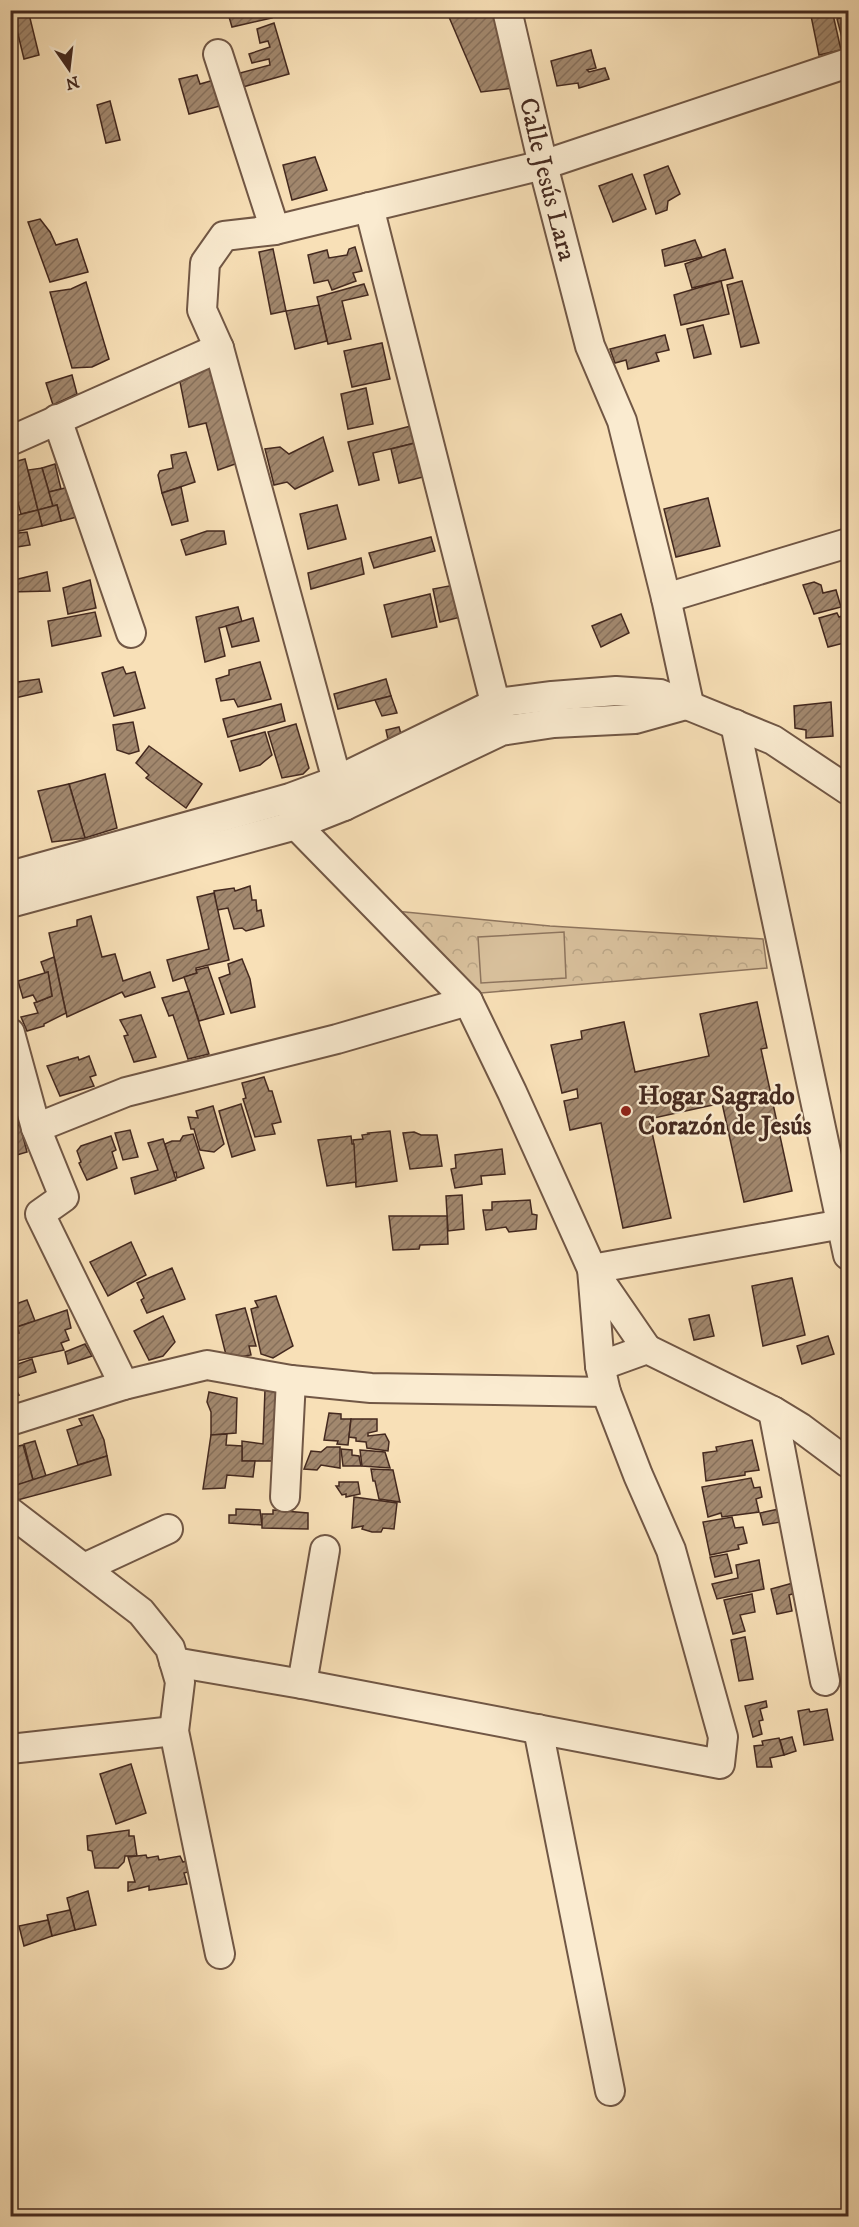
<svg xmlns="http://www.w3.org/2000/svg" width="859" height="2227" viewBox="0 0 859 2227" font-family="'IM FELL DW Pica',serif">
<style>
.park{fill:url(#park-crowns);stroke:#8e755e;stroke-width:1.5}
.garden{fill:#d9c19d;stroke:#8e755e;stroke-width:1.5}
.building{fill:url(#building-hatch);stroke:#44291f;stroke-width:1.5}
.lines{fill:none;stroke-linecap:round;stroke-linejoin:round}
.minor-casing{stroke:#715745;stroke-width:32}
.minor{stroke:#faebd0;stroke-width:28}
.poi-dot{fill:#8f2418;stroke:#faebd0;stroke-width:2}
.labels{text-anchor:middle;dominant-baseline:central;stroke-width:4.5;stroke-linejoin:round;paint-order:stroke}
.street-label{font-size:26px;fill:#44291f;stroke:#faebd0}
.poi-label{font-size:26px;font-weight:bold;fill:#44291f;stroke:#faebd0;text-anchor:start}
</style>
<defs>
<pattern id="park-crowns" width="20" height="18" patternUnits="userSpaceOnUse" patternTransform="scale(1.5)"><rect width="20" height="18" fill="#d9c19d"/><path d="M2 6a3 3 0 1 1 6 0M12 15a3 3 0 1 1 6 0" fill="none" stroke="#bba687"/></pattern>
<pattern id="building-hatch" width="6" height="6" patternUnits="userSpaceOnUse" patternTransform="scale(1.5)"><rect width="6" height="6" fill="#a2886e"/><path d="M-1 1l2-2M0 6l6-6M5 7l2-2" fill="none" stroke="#866f5a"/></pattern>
</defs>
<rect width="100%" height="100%" fill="#f8e0b7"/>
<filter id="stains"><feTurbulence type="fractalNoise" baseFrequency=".00333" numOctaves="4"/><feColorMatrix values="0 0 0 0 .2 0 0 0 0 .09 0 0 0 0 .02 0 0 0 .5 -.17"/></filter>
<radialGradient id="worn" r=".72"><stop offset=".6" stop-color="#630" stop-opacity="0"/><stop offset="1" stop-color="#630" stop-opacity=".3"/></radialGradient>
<path class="park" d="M395 911 550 926 763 939 767 968 481 993Z"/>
<path class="garden" d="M564 932 566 978 481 983 478 937Z"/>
<g class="building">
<path d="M28 10 39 55 24 59 16 26 10 28V14Z"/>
<path d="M227 10H270L272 18 232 27Z"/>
<path d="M446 10H494L514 88 481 92Z"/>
<path d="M818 10H832L841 50 819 55 811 16 819 15Z"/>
<path d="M848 15V48L845 49 837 19Z"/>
<path d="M274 23 289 74 243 87 240 73 270 65 269 59 252 63 249 54 270 47 268 41 260 43 257 29Z"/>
<path d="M591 50 596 68 587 70 589 72 605 68 609 79 579 88 578 83 557 86 551 61Z"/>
<path d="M197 75 200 84 214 80 220 106 189 114 179 79Z"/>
<path d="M110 101 120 140 106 143 97 105Z"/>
<path d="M315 157 327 190 292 200 283 165Z"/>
<path d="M668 166 680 194 668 201 667 210 656 214 644 175Z"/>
<path d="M632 174 646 209 613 222 599 186Z"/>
<path d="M40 219 50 232 56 245 77 239 88 272 50 282 28 222Z"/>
<path d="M695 240 702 257 665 266 662 250Z"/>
<path d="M355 247 362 271 353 273 356 281 332 290 328 280 314 283 308 255 327 250 329 258 347 255 349 249Z"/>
<path d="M273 249 286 311 271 314 259 252Z"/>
<path d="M725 249 733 278 692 288 685 264Z"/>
<path d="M721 281 729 314 681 325 674 295Z"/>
<path d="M742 281 759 343 741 347 727 285Z"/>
<path d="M86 282 109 359 92 367 72 368 50 292 71 289Z"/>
<path d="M364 284 368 295 342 301 351 339 328 344 317 297Z"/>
<path d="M319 305 327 341 295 349 286 311Z"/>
<path d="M703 325 711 354 694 358 687 329Z"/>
<path d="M665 335 669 350 656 353 659 361 628 369 626 360 615 363 610 349Z"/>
<path d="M382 343 390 379 352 387 344 351Z"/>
<path d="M209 368 238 463 218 470 206 423 189 427 180 382Z"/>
<path d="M72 375 77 394 53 405 46 383Z"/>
<path d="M366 388 373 424 348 429 341 394Z"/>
<path d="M411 426 415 443 373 453 379 480 359 485 348 442Z"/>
<path d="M323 437 333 471 295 489 287 482 274 485 265 449 280 447 289 454Z"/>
<path d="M415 443 423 477 399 483 391 449Z"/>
<path d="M186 452 195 482 162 493 158 475 160 471 173 468 171 455Z"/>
<path d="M25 459 38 510 21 514 10 474V463Z"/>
<path d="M55 464 61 489 49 492 42 468Z"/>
<path d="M42 468 53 506 38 510 28 470Z"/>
<path d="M69 487 77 517 61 521 57 505 53 506 49 492Z"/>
<path d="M181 487 188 521 172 525 162 493Z"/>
<path d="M708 498 720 546 676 557 664 509Z"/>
<path d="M57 505 61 521 42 526 38 510Z"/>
<path d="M337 505 346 539 308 549 300 514Z"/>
<path d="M38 510 42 526 10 533V517Z"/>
<path d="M207 531H224L226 544 186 555 181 540Z"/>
<path d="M27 532 30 545 17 547 14 580 47 572 50 591 10 592V534Z"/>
<path d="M431 537 435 551 374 568 369 553Z"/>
<path d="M361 558 364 574 311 589 308 573Z"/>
<path d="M90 580 96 608 68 614 63 588Z"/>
<path d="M814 582 821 585 823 593 836 590 841 607 814 614 803 585Z"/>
<path d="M454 585 461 617 440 622 433 589Z"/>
<path d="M430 594 437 627 392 637 384 605Z"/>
<path d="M238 607 242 622 219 628 225 656 205 662 196 617Z"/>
<path d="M95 612 101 636 52 646 48 621Z"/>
<path d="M837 613 839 617 848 614V642L828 647 819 618Z"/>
<path d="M621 614 629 633 601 647 592 626Z"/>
<path d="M253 618 259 641 232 647 226 626Z"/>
<path d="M260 662 271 699 238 707 234 699 221 701 216 679 229 675V670Z"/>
<path d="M123 667 126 674 135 672 145 708 114 716 102 673Z"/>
<path d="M39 679 42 692 10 699V683Z"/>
<path d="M386 679 391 696 338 709 334 694Z"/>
<path d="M391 696 397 713 382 716 375 700Z"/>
<path d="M831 702 833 736 806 738V730L795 728 794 706Z"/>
<path d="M281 704 285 721 228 737 223 719Z"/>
<path d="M133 722 139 751 129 754 117 750 113 725Z"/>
<path d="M296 724 309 768 303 774 282 778 268 732Z"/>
<path d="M399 727 403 741 389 744 386 730Z"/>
<path d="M265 732 272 755 260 765 240 771 231 741Z"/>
<path d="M149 746 202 784 186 808 146 778 149 775 136 763Z"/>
<path d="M105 774 117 828 85 838 69 784Z"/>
<path d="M69 784 85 838 52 842 38 791Z"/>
<path d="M250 886 252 900H256L257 911 261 910 264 926 246 931 242 928 234 929 228 908 217 910 214 891 234 888 235 891Z"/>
<path d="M214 893 229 960 196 968 197 973 173 981 167 960 209 949 197 897Z"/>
<path d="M91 916 102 957 115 954 123 981 150 972 155 987 125 997 122 992 67 1017 49 933 77 926V920Z"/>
<path d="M54 957 66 1013 44 1024V1026L27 1031 21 1017 38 1013 34 1003 52 996 48 972 45 973 41 962Z"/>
<path d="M242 959 250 979 255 1007 231 1013 219 978 230 974 228 964Z"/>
<path d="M208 967 224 1014 199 1021 184 977 197 973 196 970Z"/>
<path d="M48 972 52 996 37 1002 33 995 23 998 18 981Z"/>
<path d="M189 991 209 1054 188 1059 173 1015 169 1016 162 998Z"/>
<path d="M757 1002 767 1048 761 1049 792 1191 744 1202 722 1103 649 1119 671 1218 623 1228 601 1123 570 1130 564 1101 578 1098 577 1089 562 1093 551 1045 582 1039 581 1031 624 1022 635 1072 709 1056 700 1014Z"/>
<path d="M141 1015 156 1057 134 1062 124 1036 128 1035 120 1020Z"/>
<path d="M89 1056 96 1075 90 1077 94 1086 60 1096 47 1066 78 1057 79 1060Z"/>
<path d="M264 1077 269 1091H272L281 1122 272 1124 275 1134 255 1137 243 1099 246 1098 242 1083Z"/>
<path d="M241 1104 255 1150 232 1157 219 1111Z"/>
<path d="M213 1106 224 1144 214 1152 200 1150 194 1129H191L188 1117 198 1118 196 1111Z"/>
<path d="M18 1109 23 1124 10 1127V1111Z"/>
<path d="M20 1125 27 1152 10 1157V1128Z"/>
<path d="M130 1130 138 1157 123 1160 115 1133Z"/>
<path d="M390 1131 397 1181 356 1187 353 1140 363 1139 362 1135 369 1134 368 1133Z"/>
<path d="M414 1132 421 1135H437L442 1166 410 1169 403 1133Z"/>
<path d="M193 1134 204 1168 177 1178 176 1172 173 1173 165 1144 172 1141H180L183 1136Z"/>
<path d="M111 1136 116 1150 112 1152 117 1168 87 1180 79 1163 81 1162 77 1151 81 1146Z"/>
<path d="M351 1136 352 1144H354L356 1182 327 1186 318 1140Z"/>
<path d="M163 1139 176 1180 135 1194 131 1178 158 1170 148 1143Z"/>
<path d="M502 1149 505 1174 481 1176 482 1184 455 1188 451 1169 456 1168 455 1155Z"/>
<path d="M462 1195 464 1229 448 1231 446 1196Z"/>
<path d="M530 1200 532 1214 537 1215 536 1229 509 1232 506 1227 486 1230 483 1210H492V1202Z"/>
<path d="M389 1216H447L448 1244 420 1245 419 1249 393 1250Z"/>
<path d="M131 1242 146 1275 108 1296 90 1262Z"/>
<path d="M172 1268 185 1299 147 1313 141 1300 144 1298 137 1283Z"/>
<path d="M792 1278 805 1335 763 1346 752 1286Z"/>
<path d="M276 1296 293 1346 273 1358 261 1354 251 1309 258 1307 255 1301Z"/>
<path d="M27 1300 35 1321 10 1329V1306Z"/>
<path d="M245 1308 256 1346H249L251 1355 227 1359 216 1315Z"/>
<path d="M67 1310 71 1328 65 1330 69 1340 61 1343 64 1350 17 1361 10 1345V1336L19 1333 17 1327Z"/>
<path d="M709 1315 714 1336 694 1340 689 1319Z"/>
<path d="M163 1316 175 1342 163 1356 149 1360 134 1331Z"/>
<path d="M828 1336 834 1354 802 1364 797 1346Z"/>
<path d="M85 1344 92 1356 68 1364 65 1352Z"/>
<path d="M32 1359 36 1372 11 1380 19 1395 10 1398V1367Z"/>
<path d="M265 1389 281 1392 277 1461H242V1441L263 1444Z"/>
<path d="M209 1392 237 1398 236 1433 211 1435V1412L207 1402Z"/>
<path d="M329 1413 341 1414V1419H351L348 1445 337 1444 338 1441 324 1440Z"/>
<path d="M93 1415 104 1440 107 1456 78 1465 67 1430 82 1425 79 1419Z"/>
<path d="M351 1419H377V1431L368 1433V1436L385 1434 389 1442 388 1451 367 1448 366 1442 356 1441V1438L349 1437Z"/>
<path d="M227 1434 226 1445 242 1446V1461H255L253 1477 227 1475 225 1488 203 1489 211 1435Z"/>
<path d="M752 1440 759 1470 745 1472V1475L706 1481 703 1453 717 1451 716 1447Z"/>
<path d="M35 1441 46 1476 33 1480 24 1444Z"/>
<path d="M23 1445 33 1480 15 1486 10 1482V1448Z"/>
<path d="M327 1447H340V1468L321 1465 317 1470 304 1469 311 1451 321 1452Z"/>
<path d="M341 1449 352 1450V1455L359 1456 361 1466H343Z"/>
<path d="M360 1450 385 1452 390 1468 362 1466Z"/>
<path d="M107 1456 111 1475 14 1501 10 1497V1487Z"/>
<path d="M371 1469 393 1470 400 1502 379 1499 375 1481H373Z"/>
<path d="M751 1478 754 1488 760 1487 762 1497 756 1499 759 1512 722 1517 721 1513 708 1517 702 1487Z"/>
<path d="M339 1482H358L360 1494 346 1497V1494L342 1495 336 1486H339Z"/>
<path d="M354 1497 397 1503 394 1529 383 1528 381 1532H372L362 1529 363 1526 352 1528Z"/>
<path d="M784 1508 787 1521 763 1525 760 1513Z"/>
<path d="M236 1509 260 1510 262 1525 229 1523V1515H236Z"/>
<path d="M273 1510 308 1513V1529L262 1528V1514H273Z"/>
<path d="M732 1517 735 1528 743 1527 747 1543 738 1545 739 1549 710 1555 703 1522Z"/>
<path d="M727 1554 732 1573 715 1577 710 1557Z"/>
<path d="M759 1560 764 1589 717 1599 712 1584 738 1578 736 1565Z"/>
<path d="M793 1583 796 1593 789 1595 792 1611 777 1614 771 1589Z"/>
<path d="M752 1594 755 1612 740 1615 745 1631 733 1634 724 1600Z"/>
<path d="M745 1637 753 1679 739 1681 731 1640Z"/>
<path d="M766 1701 767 1707 760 1709 763 1720 759 1721 762 1734 753 1737 745 1706Z"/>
<path d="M809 1709 810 1712 827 1709 833 1740 804 1745 798 1711Z"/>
<path d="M792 1737 796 1751 784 1755 780 1740Z"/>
<path d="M779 1738 784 1755 770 1758 772 1767H757L754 1746 763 1745 762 1741Z"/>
<path d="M131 1764 146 1813 116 1824 100 1774Z"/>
<path d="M129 1830V1836H134L137 1856H125L124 1862 118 1868H95L92 1851 88 1850 87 1836Z"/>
<path d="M146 1855 147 1858 158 1856 159 1860 180 1856 183 1862 186 1861 188 1872 184 1873 187 1884 149 1890V1886L128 1891V1882H135L128 1857Z"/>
<path d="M88 1891 96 1925 75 1930 67 1898Z"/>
<path d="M70 1910 75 1930 52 1936 47 1915Z"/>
<path d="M48 1920 52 1936 24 1946 19 1926Z"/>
</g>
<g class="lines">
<g class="minor-casing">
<g id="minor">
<path id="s1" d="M507 10 543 165 590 346 622 421 666 598 689 704"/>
<path d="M218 54 275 230"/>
<path d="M369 207 500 722"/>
<path d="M57 419 131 633"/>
<path d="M10 441 219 348"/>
<path d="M666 598 848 543"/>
<path d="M735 724 848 1255"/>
<path d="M344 806 219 348 202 310 205 263 224 236 275 230 543 165 848 63"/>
<path d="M293 809 296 825 468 1001 512 1092 592 1269 647 1349"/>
<path d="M10 876 290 798 336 781 496 703 552 696 616 691 660 694 773 740 848 790"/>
<path d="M10 903 296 825 344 806 501 731 554 723 635 719 689 704"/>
<path d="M10 1033 36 1128 64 1197 40 1214 124 1385"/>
<path d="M36 1128 126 1092 337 1039 468 1001"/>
<path d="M600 1366 647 1349 773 1411 801 1428 848 1463"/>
<path d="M773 1411 825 1681"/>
<path d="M10 1421 124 1385 207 1365 291 1380 371 1388 606 1392"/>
<path d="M285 1497 291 1380"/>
<path d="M10 1512 141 1612 170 1648 180 1682 174 1731 220 1954"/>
<path d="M84 1568 168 1529"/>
<path d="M174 1662 302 1684 720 1764 723 1737 671 1550 638 1475 606 1392 600 1366 592 1269 848 1223"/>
<path d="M302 1684 325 1550"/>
<path d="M538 1729 610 2091"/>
<path d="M10 1749 174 1731"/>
</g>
</g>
<use href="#minor" class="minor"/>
</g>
<circle class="poi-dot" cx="626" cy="1111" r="6"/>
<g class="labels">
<g class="street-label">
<text stroke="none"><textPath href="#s1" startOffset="174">Calle Jesús Lara</textPath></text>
</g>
<g class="poi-label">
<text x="638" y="1096">Hogar Sagrado<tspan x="638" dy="30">Corazón de Jesús</tspan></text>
</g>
</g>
<rect width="859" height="2227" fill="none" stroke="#f8e0b7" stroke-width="36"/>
<rect x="12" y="12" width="835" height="2203" fill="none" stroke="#44291f" stroke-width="3"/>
<rect x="18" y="18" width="823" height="2191" fill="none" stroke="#44291f" stroke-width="1.5"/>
<g transform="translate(69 69) rotate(166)" stroke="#faebd0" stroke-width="4.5" paint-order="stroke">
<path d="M0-4.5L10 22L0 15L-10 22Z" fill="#44291f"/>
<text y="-9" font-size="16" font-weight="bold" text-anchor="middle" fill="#44291f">N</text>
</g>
<rect width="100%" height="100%" filter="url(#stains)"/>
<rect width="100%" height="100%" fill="url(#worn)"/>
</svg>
